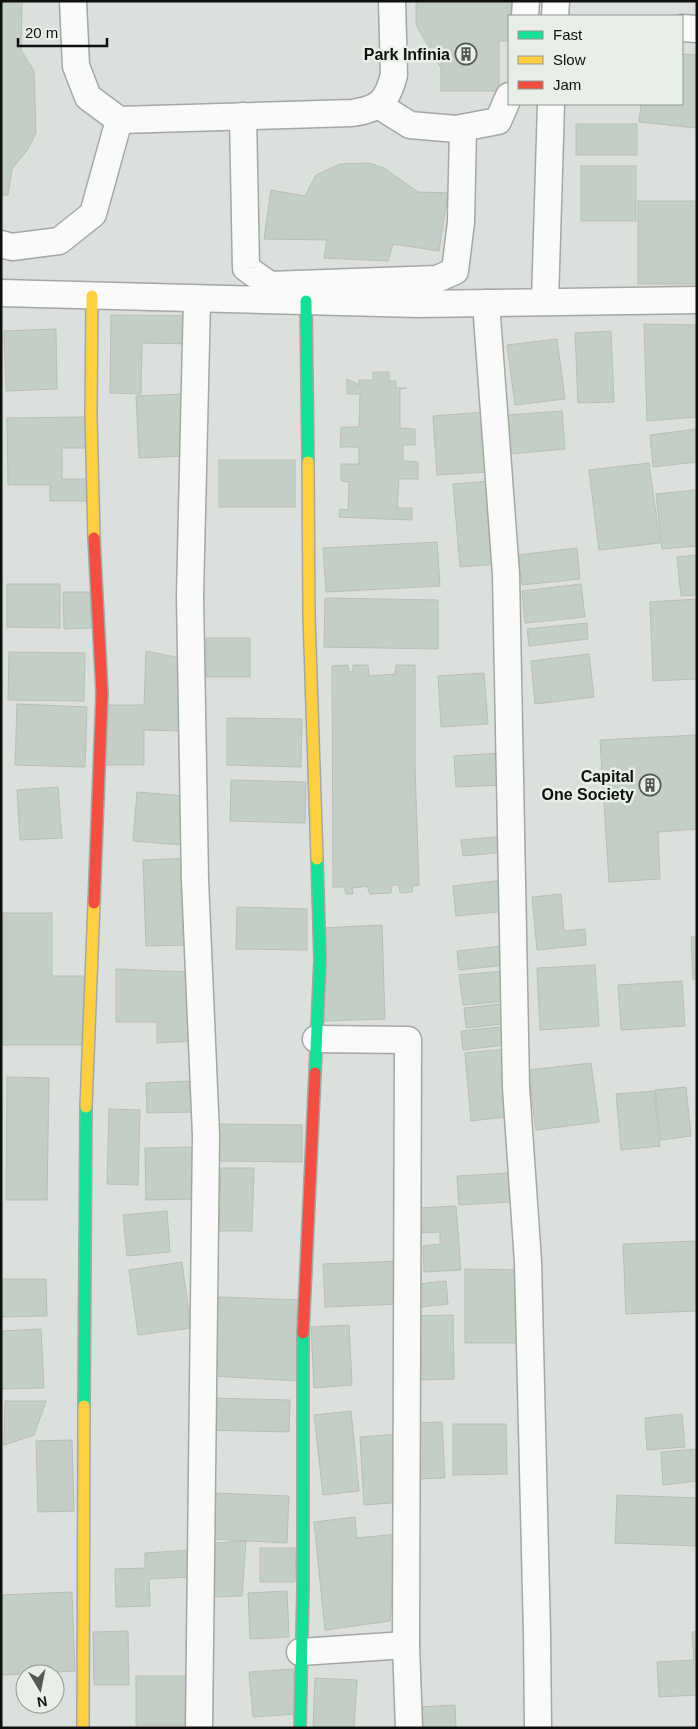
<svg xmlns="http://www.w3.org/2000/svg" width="698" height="1729" viewBox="0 0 698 1729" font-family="Helvetica,sans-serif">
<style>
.building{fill:#c3cfc4;stroke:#babdba}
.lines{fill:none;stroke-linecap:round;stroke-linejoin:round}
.street-casing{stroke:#a4a7a4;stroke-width:29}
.fast-casing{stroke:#a4a7a4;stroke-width:14}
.slow-casing{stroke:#a4a7a4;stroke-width:14}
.jam-casing{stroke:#a4a7a4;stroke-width:14}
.street{stroke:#fafafa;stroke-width:26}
.fast{stroke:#16e098;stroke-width:11}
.slow{stroke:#ffcf43;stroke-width:11}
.jam{stroke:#f24e42;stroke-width:11}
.labels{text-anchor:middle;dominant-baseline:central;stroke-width:5;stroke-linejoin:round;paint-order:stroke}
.poi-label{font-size:16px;font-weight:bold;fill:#0d100e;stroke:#e8efe8;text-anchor:end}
</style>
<rect width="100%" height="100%" fill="#dce0dc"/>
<g class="building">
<path d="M1 1H22L21 50 34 71 36 133 28 149 12 169 8 195H1Z"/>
<path d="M416 1H511L512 16H509V41H499V91H441V68L416 25Z"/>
<path d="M682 54 697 55V128L639 122 641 104H682Z"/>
<rect x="576" y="124" width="61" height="31"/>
<path d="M369 163 384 168 418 192 448 193 439 251 393 244 388 261 324 258 327 240 264 239 271 190 305 196 316 175 340 164Z"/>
<rect x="581" y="166" width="55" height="55"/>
<rect x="638" y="201" width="59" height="83"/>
<path d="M111 315 193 316V344L142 343 141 394 110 393Z"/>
<path d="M644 324 697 325V417L647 421Z"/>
<path d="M56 329 57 389 6 391 4 331Z"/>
<path d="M611 331 614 402 578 403 575 333Z"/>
<path d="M557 339 565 399 515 405 507 345Z"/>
<path d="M373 372H389V381H396V388H407L400 389V428L415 429V445H403V461L418 462V479H399L397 508H412V520L339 517 340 509 348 510 349 482 341 481V464H359V447H340L341 427H359L360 394H347V379L359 385V380H373Z"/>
<path d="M186 394 189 456 139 458 136 396Z"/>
<path d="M562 411 565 449 510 454 507 415Z"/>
<path d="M485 412 489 472 437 475 433 416Z"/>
<path d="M89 417V448H62V479H89V501H50V485H8L7 418Z"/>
<path d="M697 429V462L653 467 650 435Z"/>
<rect x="219" y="460" width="76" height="47"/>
<path d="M649 463 660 543 599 550 589 470Z"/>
<path d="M491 481 498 564 460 567 453 484Z"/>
<path d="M697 490V546L662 549 656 494Z"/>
<path d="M437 542 440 586 326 592 323 548Z"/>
<path d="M577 548 580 579 522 585 518 555Z"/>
<path d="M697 555V595L681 596 677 557Z"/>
<path d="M7 584H60V628L7 627Z"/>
<path d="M581 584 585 617 525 623 522 591Z"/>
<path d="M63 592H90L91 628 64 629Z"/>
<path d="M325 598 438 600V649L324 647Z"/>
<path d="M697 599V679L653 681 650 602Z"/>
<path d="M587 623 588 639 529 646 527 629Z"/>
<rect x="206" y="638" width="44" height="39"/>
<path d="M146 651 180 658 179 731 144 730V765H104V705H144Z"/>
<path d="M9 652 85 653 84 701 8 700Z"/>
<path d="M589 654 594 697 535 704 531 661Z"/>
<path d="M348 665 349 671 353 672V665H368L369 676 395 674 396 665H415V768L419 885 413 886 412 892 400 893 399 885H392L391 893 370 894 367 886 352 888 353 894H346L344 887H333L332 666Z"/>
<path d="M484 673 488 724 441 727 438 676Z"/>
<path d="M17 704 87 707 85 767 15 765Z"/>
<path d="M227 718 302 719 301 767 227 765Z"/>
<path d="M697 735V829L658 832 660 879 609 882 600 740Z"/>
<path d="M500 753 501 785 456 787 454 756Z"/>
<path d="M231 780 306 782 305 823 230 821Z"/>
<path d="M58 787 62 838 20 840 17 790Z"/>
<path d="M137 792 185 796 181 845 133 841Z"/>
<path d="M506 836 507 852 463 856 461 840Z"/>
<path d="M189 858 192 945 146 946 143 860Z"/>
<path d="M504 880 508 911 456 916 453 886Z"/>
<path d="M561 894 564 931 585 929 586 945 537 950 532 897Z"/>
<path d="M237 907 307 909V950L236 949Z"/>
<path d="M3 913H52V976H88V1045H3Z"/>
<path d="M382 925 385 1019 324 1021 322 928Z"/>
<path d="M691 937H697V979H693Z"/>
<path d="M503 946 505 965 459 970 457 951Z"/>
<path d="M595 965 599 1026 540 1030 537 968Z"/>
<path d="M116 969 188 972 192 1041 157 1043V1022H116Z"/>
<path d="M503 971 506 1001 463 1005 459 975Z"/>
<path d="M682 981 685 1026 621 1030 618 985Z"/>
<path d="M509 1003 511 1023 466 1028 464 1008Z"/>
<path d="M510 1026 512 1044 463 1050 461 1031Z"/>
<path d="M508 1049 514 1116 471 1121 465 1053Z"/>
<path d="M591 1063 599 1122 536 1130 528 1070Z"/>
<path d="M7 1077 49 1078 47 1200H6Z"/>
<path d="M193 1081 195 1112 147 1113 146 1083Z"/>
<path d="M686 1087 691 1136 661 1140 655 1090Z"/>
<path d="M654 1091 660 1146 621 1150 616 1094Z"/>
<path d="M109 1109 140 1110 138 1185 107 1184Z"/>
<path d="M217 1124 302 1125V1162L217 1161Z"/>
<path d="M195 1147 196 1199 146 1200 145 1148Z"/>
<path d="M221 1168H254L252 1231H219Z"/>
<path d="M508 1173 510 1202 459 1205 457 1176Z"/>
<path d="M456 1206 461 1270 424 1272 423 1246 440 1244V1232L422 1233 420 1208Z"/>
<path d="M167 1211 170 1252 127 1256 123 1215Z"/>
<path d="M697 1241V1311L626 1314 623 1244Z"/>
<path d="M403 1261 404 1304 325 1307 323 1264Z"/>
<path d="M182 1262 191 1328 138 1335 129 1270Z"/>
<path d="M465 1269 523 1270V1343H465Z"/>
<path d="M1 1279H46L47 1316 1 1317Z"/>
<path d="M446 1281 448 1304 412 1308 410 1285Z"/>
<path d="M218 1297 303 1300 298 1381 213 1376Z"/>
<path d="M453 1315 454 1379 412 1380 411 1316Z"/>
<path d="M349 1325 352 1385 314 1388 311 1327Z"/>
<path d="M41 1329 44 1388 1 1389V1331Z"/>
<path d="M210 1398 290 1400 289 1432 209 1430Z"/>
<path d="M5 1401H46L34 1435 4 1445Z"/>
<path d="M351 1411 359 1491 323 1495 314 1415Z"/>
<path d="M682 1414 685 1447 647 1450 645 1418Z"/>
<path d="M442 1422 445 1478 412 1479 409 1423Z"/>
<path d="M453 1424H506L507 1474 453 1475Z"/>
<path d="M398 1434 403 1502 364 1505 360 1437Z"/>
<path d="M72 1440 74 1511 38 1512 36 1441Z"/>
<path d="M697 1449V1481L663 1485 661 1452Z"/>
<path d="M215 1493 289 1496 287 1543 213 1539Z"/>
<path d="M617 1495 697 1498V1546L615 1543Z"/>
<path d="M355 1517 357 1538 397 1534 390 1621 325 1630 314 1522Z"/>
<path d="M246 1541 242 1596 213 1597 212 1543Z"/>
<path d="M260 1548H296L295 1582H260Z"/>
<path d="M191 1550 192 1577 149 1579 150 1606 116 1607 115 1569 145 1568V1553Z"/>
<path d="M287 1591 289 1637 250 1639 248 1593Z"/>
<path d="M72 1592 75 1671 1 1675V1595Z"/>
<path d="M128 1631 129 1685H94L93 1632Z"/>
<path d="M697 1631V1695L659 1697 657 1662 694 1660 692 1632Z"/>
<path d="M293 1669 296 1714 253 1717 249 1672Z"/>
<rect x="136" y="1676" width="51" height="49"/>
<path d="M315 1678 357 1680 354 1728H313Z"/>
<path d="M455 1705 456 1728H421L419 1707Z"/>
</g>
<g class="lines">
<g class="street-casing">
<g id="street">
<path d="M73 1 76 66 88 97 119 120 352 113C379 109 387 102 394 75L392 1"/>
<path d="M525 16 526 1"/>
<path d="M555 16 556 1"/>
<path d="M682 28 697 29"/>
<path d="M378 105 410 125 456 129 498 121 509 96"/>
<path d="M243 116 246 268 270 285 437 279 455 271 461 222 463 128"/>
<path d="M1 244 12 247 59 241 93 214 119 120"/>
<path d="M1 293 419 304 697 300"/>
<path d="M197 299 190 596 195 880 206 1135 199 1728"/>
<path d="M545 302 551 104"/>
<path d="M486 303 506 574 516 1087 528 1262 537 1634 538 1728"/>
<path d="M316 1039 408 1040 406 1645 409 1728"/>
<path d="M300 1652 406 1645"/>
</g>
</g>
<g class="fast-casing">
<g id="fast">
<path d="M306 301 308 462"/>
<path d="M315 1073 320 959 317 859"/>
<path d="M84 1406 86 1107"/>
<path d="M300 1728 303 1588V1333"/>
</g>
</g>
<g class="slow-casing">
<g id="slow">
<path d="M92 296 91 415 94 538"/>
<path d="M308 462 309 616 317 859"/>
<path d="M86 1107 94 903"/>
<path d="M83 1728 84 1406"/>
</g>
</g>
<g class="jam-casing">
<g id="jam">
<path d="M94 903 102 693 94 538"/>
<path d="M303 1333 315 1073"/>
</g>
</g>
<use href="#street" class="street"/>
<use href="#fast" class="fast"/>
<use href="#slow" class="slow"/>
<use href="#jam" class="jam"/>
</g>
<defs>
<g id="building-ring" transform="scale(1.125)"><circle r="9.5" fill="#e8efe8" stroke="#555956" stroke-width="1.5"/><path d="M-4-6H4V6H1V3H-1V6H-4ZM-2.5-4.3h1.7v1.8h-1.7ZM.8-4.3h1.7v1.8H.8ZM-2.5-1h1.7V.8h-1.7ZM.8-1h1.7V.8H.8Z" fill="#555956"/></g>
</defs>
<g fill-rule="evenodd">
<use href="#building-ring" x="466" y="54"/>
<use href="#building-ring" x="650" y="785"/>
</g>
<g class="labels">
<g class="poi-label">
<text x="450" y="54">Park Infinia</text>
<text x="634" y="776">Capital<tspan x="634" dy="18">One Society</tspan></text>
</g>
</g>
<rect width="698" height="1729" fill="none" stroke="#0d100e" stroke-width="5"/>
<rect x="508" y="15" width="175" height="90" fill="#e8efe8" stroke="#909691"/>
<rect x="518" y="31" width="25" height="8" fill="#16e098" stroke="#909691"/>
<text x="553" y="40" font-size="15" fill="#0d100e">Fast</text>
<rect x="518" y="56" width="25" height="8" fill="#ffcf43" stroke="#909691"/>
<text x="553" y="65" font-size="15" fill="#0d100e">Slow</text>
<rect x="518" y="81" width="25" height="8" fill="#f24e42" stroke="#909691"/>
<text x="553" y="90" font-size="15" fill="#0d100e">Jam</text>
<g transform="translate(40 1689) rotate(170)"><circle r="24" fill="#e8efe8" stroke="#909691"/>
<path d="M0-4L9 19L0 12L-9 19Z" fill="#555956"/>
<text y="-8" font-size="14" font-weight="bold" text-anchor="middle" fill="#0d100e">N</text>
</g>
<path d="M18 38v8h89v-8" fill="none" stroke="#0d100e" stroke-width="2.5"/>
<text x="25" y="38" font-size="15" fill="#0d100e" stroke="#e8efe8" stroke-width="4" paint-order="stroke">20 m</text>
</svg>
